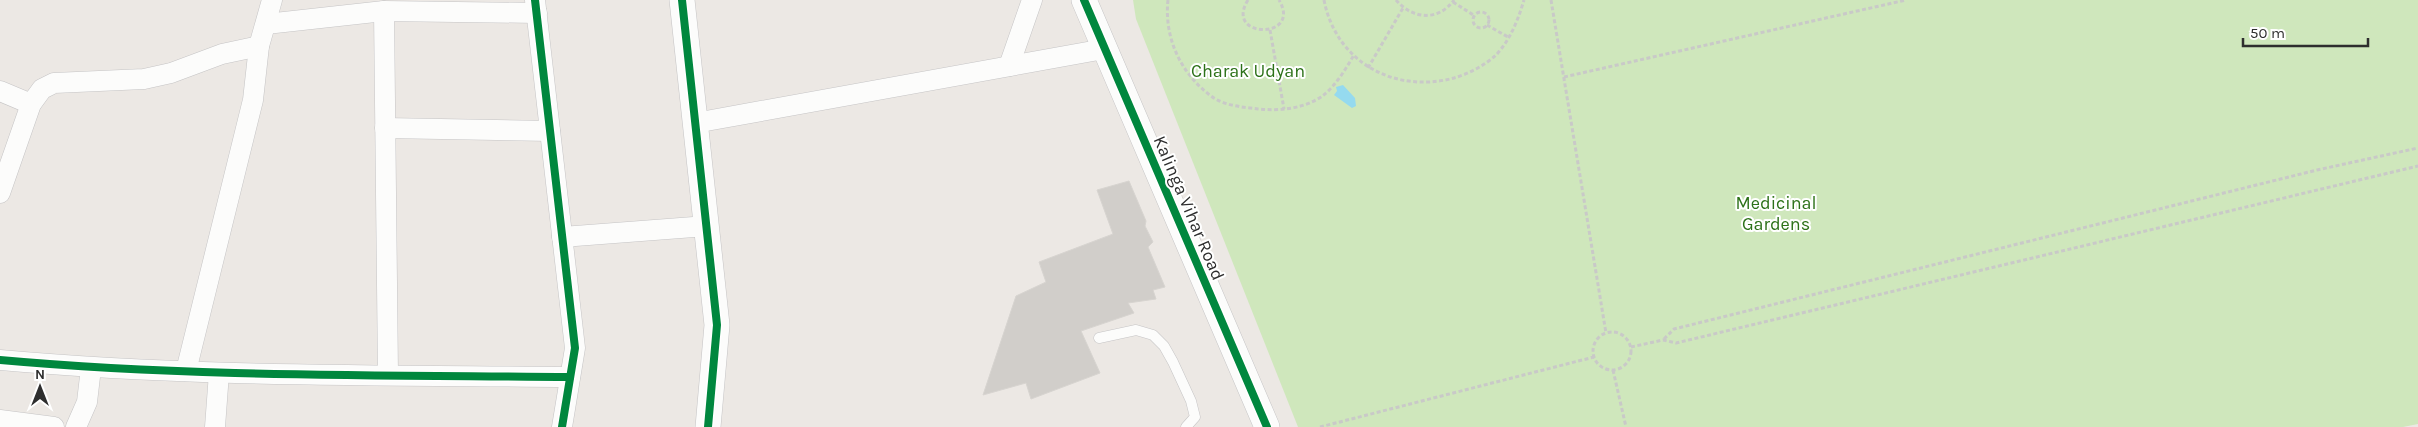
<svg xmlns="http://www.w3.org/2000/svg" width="2418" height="427" viewBox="0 0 2418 427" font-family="Karla,sans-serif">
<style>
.green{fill:#cfe7bc}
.water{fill:#95daef}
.building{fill:#d1ceca;stroke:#d7d4d0}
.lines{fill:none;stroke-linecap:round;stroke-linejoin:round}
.service-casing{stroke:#c5c4c5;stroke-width:11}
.minor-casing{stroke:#c5c4c5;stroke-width:21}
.tertiary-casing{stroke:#c5c4c5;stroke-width:26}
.path{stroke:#c9c9c8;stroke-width:3;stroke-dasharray:4 2.5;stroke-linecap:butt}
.service{stroke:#fcfcfb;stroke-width:10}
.minor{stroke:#fcfcfb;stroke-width:20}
.tertiary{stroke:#fcfcfb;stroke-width:25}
.cycleway-casing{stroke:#fff;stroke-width:11}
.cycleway{stroke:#00873e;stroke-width:8}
.labels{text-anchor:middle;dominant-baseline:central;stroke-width:4;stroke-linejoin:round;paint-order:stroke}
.park-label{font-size:18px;fill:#2c7118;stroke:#fff}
.street-label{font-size:18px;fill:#2e2e2e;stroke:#fff}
</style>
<rect width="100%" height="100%" fill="#ece8e4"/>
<path class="green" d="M1133 0H2418V424L2403 427H1298L1136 19Z"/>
<path class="water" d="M1343 85 1355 98 1356 106 1352 108 1334 95 1337 91 1336 87Z"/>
<path class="building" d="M1129 181 1146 221 1145 226 1153 242 1148 247 1165 287 1153 290 1156 299 1128 303 1134 313 1081 331 1100 373 1031 399 1026 383 983 395 1016 296 1046 282 1039 262 1113 234 1097 190Z"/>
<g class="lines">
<g class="service-casing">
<path id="service" d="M1099 338 1136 330 1153 335 1164 346 1173 362 1191 401 1195 417 1186 427"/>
</g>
<g class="minor-casing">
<g id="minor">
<path d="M535 0 575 348 562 427"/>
<path d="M384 11 388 375"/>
<path d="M266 24 384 11 537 13"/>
<path d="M1009 66 1032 0"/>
<path d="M0 91 31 104"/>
<path d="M695 123 1104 49"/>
<path d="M385 128 550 131"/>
<path d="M0 193 31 104 42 89 54 83 144 79 171 73 222 54 259 46"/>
<path d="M562 237 707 226"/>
<path d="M0 360C189 377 380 375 570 377"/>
<path d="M186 371 253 100 259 46 272 0"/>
<path d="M0 420 54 427"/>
<path d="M76 427 87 402 91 368"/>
<path d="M215 427 219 373"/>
</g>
</g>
<g class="tertiary-casing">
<g id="tertiary">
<path d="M682 0 717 325 708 427"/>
<path d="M1084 0 1267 427"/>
</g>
</g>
<g class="path">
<path d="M1168 0C1164 37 1180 73 1211 96 1224 106 1243 107 1258 109 1280 111 1302 109 1321 97 1335 87 1345 70 1354 55"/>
<path d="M1248 0C1223 39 1303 40 1279 0"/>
<path d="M1324 0C1336 62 1394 94 1454 78 1468 74 1486 65 1497 54 1511 38 1518 20 1524 0"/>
<path d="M1396 0C1412 19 1438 22 1454 0"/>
<path d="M1551 0 1606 333"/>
<path d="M1453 2 1475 16"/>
<circle cx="1481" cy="20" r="8"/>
<path d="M1487 25 1508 37"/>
<path d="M1270 30 1284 109"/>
<path d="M1368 68 1403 8"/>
<path d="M1564 77 1906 0"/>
<circle cx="1612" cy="351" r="19"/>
<path d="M1664 339 1674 329 2317 170 2418 148"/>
<path d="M1631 347 1663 340 1676 343 2418 166"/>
<path d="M1613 370 1626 427"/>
<path d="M1320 427 1594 357"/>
</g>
<use href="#service" class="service"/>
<use href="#minor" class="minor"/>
<use href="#tertiary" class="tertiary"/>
<g class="cycleway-casing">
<g id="cycleway">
<path d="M535 0 575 348 562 427"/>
<path d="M682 0 717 325 708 427"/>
<path d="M1084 0 1267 427"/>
<path d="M0 360C189 377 380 375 570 377"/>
</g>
</g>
<use href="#cycleway" class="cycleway"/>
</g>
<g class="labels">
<g class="park-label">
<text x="1248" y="71">Charak Udyan</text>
<text x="1776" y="203">Medicinal<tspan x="1776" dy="21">Gardens</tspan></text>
</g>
<g class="street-label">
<text transform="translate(1189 208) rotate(67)">Kalinga Vihar Road</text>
</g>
</g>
<g transform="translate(40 387)" stroke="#ffffff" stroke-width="4" paint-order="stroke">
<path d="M0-4L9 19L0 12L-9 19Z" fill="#2e2e2e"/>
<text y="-8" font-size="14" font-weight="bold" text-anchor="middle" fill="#2e2e2e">N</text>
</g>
<path d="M2243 38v8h125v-8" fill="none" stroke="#2e2e2e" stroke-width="2.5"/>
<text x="2250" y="38" font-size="15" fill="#2e2e2e" stroke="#ffffff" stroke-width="4" paint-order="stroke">50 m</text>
</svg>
